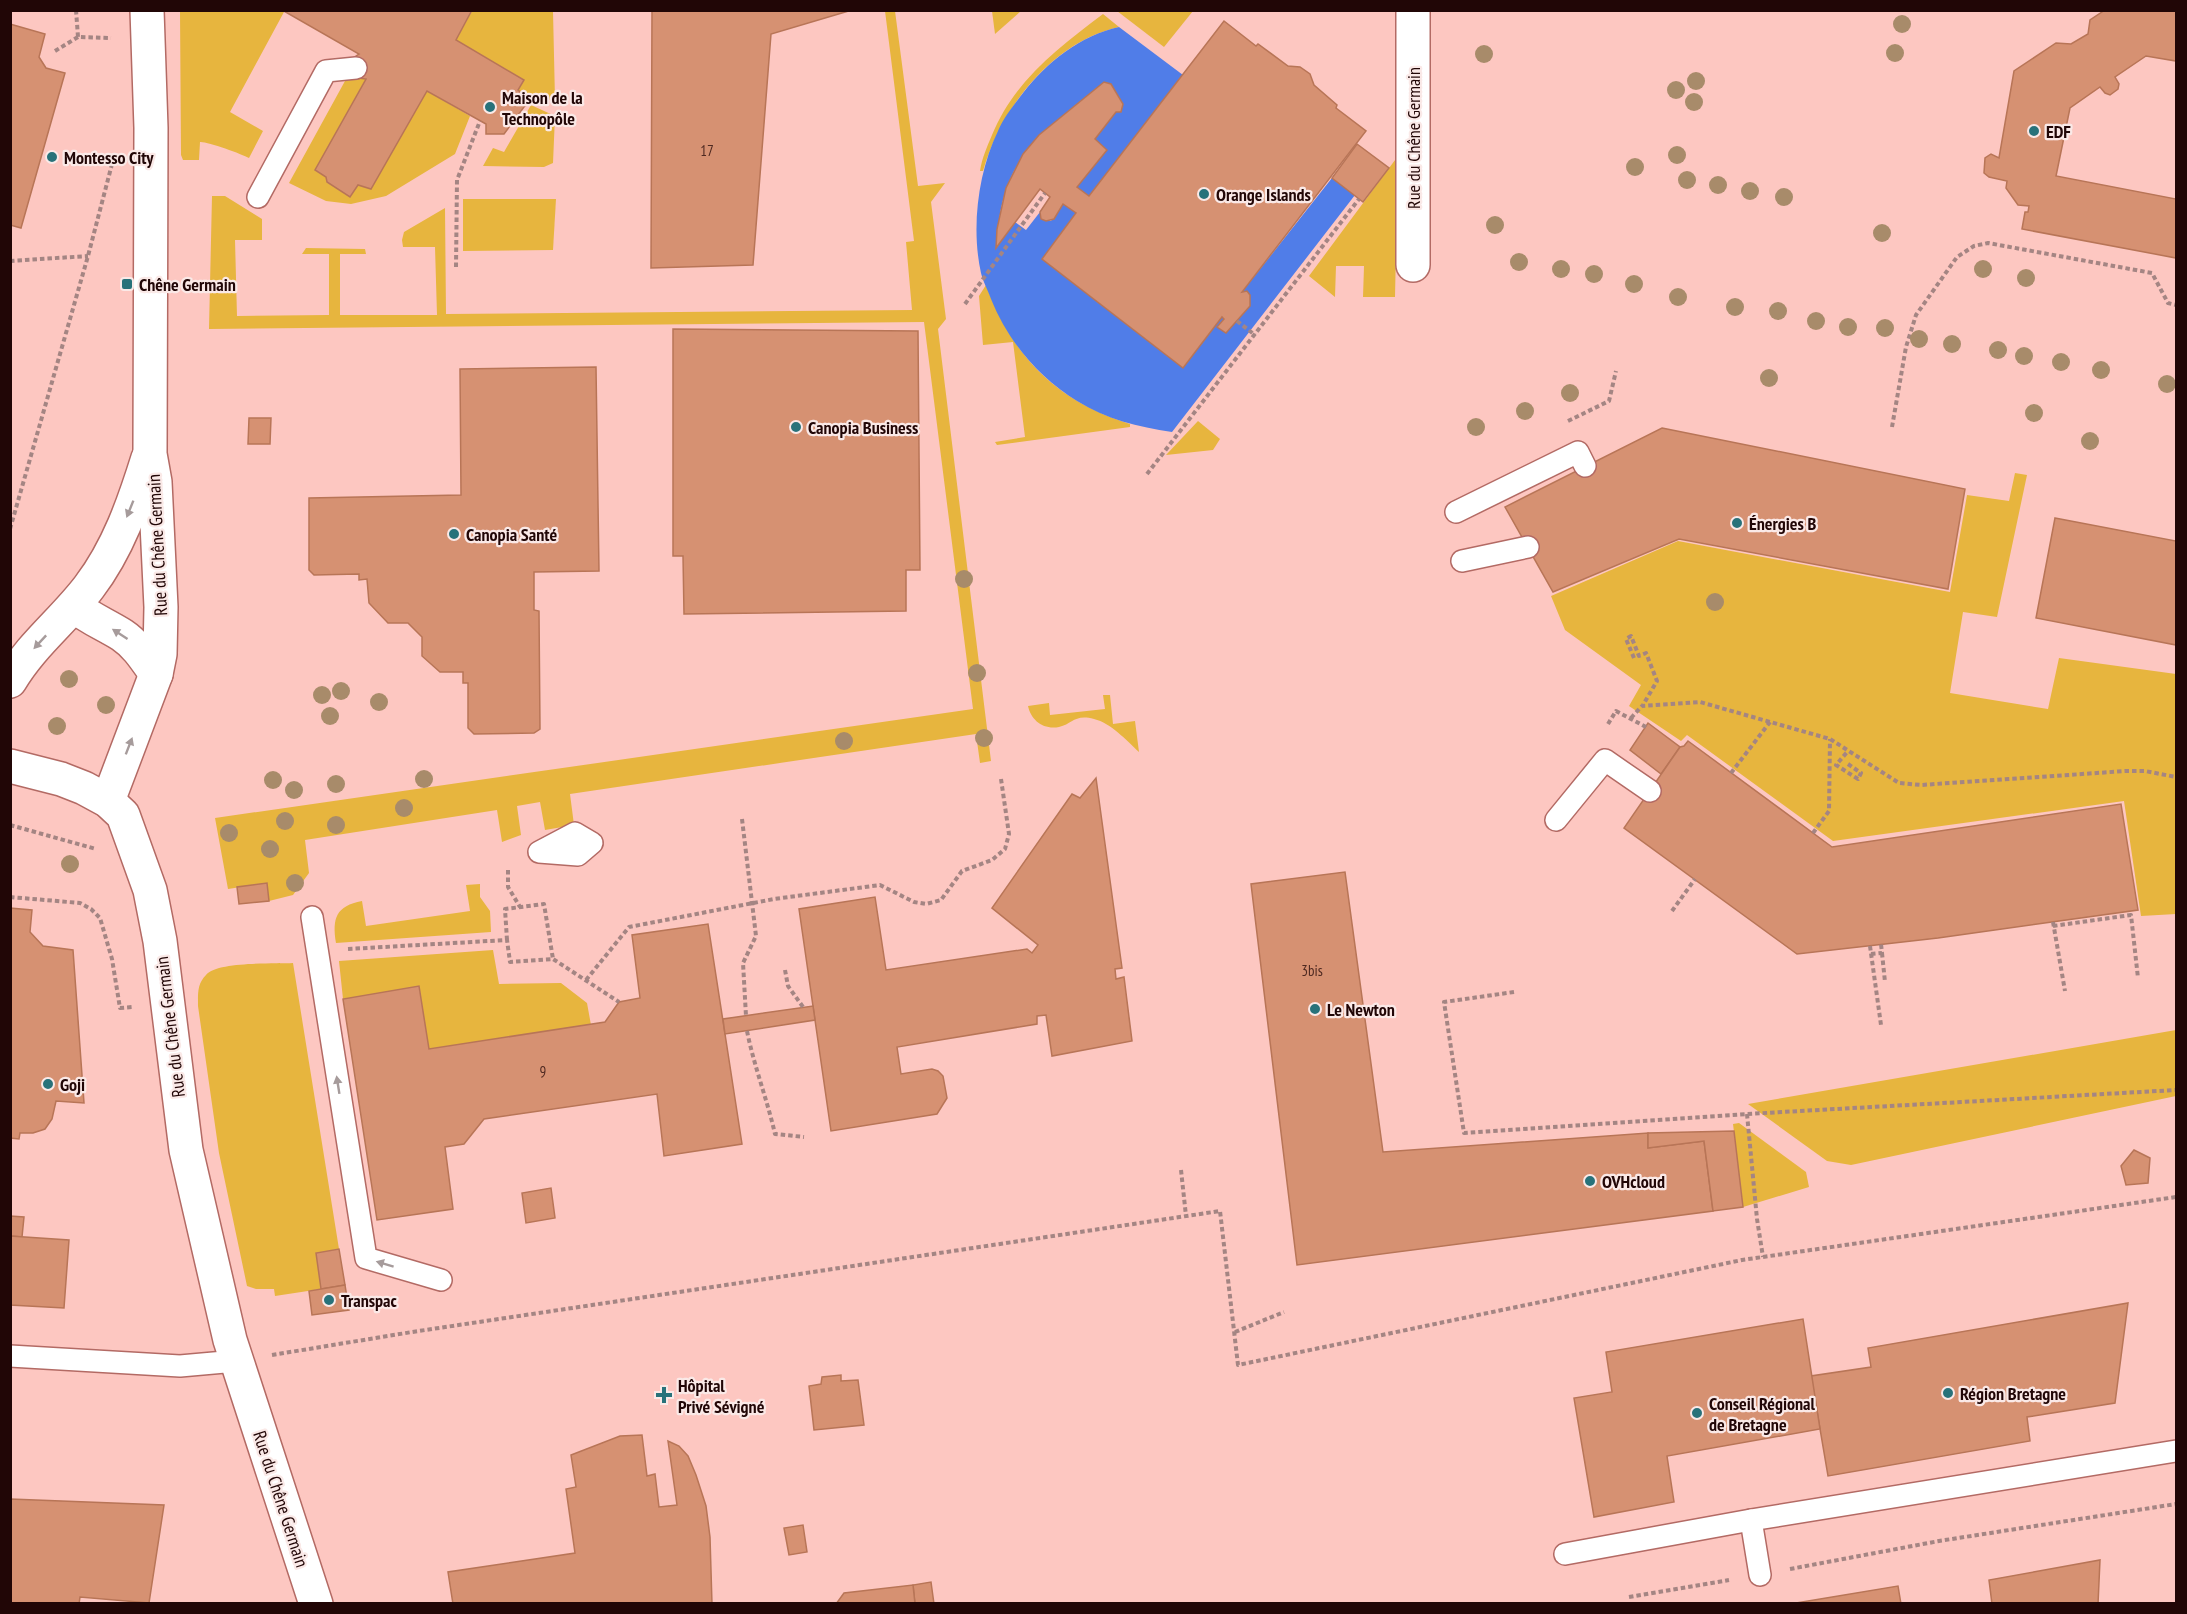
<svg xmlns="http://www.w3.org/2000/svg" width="2187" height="1614" viewBox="0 0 2187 1614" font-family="'PT Sans Narrow',sans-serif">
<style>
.built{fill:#fdc7c1}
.green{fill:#e7b53e}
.water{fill:#507de8}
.building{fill:#d69172;stroke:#b87557;stroke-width:1.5}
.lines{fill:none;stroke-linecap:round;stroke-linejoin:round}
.lane-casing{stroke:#b36a64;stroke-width:24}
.street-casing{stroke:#b36a64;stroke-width:36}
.secondary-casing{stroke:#b36a64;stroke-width:36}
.path{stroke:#a48583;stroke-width:4;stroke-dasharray:4.5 3;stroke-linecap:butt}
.lane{stroke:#fff;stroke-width:21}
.street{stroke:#fff;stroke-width:33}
.secondary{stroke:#fff;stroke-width:33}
.tree{fill:#a88b6a}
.oneway{fill:#a69b9b}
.poi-dot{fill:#28727a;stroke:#fae9e7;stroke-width:2}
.labels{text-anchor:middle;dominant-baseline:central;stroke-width:4.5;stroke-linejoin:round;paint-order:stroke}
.number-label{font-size:15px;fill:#4e2921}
.poi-label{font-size:18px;font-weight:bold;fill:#210606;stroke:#fae9e7;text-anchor:start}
.street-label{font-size:18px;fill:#210606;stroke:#fae9e7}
</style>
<rect width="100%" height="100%" fill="#f9d7d4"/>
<rect class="built" x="11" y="11" width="2165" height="1592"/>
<g class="green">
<path d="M282 11 284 12 230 112 263 131 249 158C242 154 206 141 200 142L199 160H183L181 155 180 11Z"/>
<path d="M472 11H553L555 100 530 99 518 90 524 80 456 40Z"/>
<path d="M885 11H895L918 186 945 183 931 202 946 319 938 329 991 761 980 763 976 734 570 794 574 825 545 830 540 802 517 806 521 835 502 842 497 810 305 840 309 873 293 895 269 901 267 883 228 889 215 818 973 709 924 322 209 329 212 196H225L262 219V240H235L237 316 329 315V254H302L306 248 365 249 366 254H340V315H437L435 247H403L402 240 404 232 445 208 446 314 912 310 906 242 914 241Z"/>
<path d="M992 11V10L1021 11 995 34Z"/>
<path d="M1117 11H1193L1164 47Z"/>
<path d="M1103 14 1119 27C1052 42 1001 108 983 171H980C982 158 987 147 992 135 1014 81 1058 48 1103 14Z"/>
<path d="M359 78 366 79 316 170 326 177 327 182 350 197 358 185 371 189 427 91 470 116 455 154 386 196 351 204 326 201 289 183 345 81Z"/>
<path d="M531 105 555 116 553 163 544 167 483 166 493 148 504 152Z"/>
<path d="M1398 156 1395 297H1363L1364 266H1336L1335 297 1309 276Z"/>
<path d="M463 199H556L553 250 463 251Z"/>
<path d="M986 285C1013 357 1056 401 1130 424V427L997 445 995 442 1025 437 1013 342 983 345 979 296Z"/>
<path d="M1198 421 1220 439 1213 450 1166 455Z"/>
<path d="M2015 473 2027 475 1997 617 1963 612 1950 693 2048 709 2059 658 2176 674V914L2141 916 2124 801 1833 841 1687 735 1681 741 1629 706 1641 685 1565 630 1551 596 1678 541 1950 592 1967 495 2009 501Z"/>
<path d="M1103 695H1110L1113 724 1135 721 1139 752C1126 740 1111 723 1094 719 1074 714 1073 724 1059 727 1043 730 1031 720 1028 706L1049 703 1050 715 1105 709Z"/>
<path d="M480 884V897L490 911 491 932 336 943C332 918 336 906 362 901L366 926 470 911 466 885Z"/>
<path d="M493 950 499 984 561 983 587 1003 591 1025 429 1049 419 987 343 999 339 961Z"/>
<path d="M293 963 339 1249 316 1253 321 1289 275 1296 274 1289H256L247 1286 219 1153 198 1006C198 994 197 984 206 975 217 961 275 964 293 963Z"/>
<path d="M2176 1030V1096L1851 1165 1827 1161 1748 1104Z"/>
<path d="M1739 1123 1806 1172 1809 1187 1743 1207 1733 1124Z"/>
</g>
<path class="water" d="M1119 27 1183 75 1089 196 1077 187 1106 150 1095 139 1116 112H1121L1123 104 1111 84 1104 82C1040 135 1000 156 997 247L1015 222 1026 230 1040 212 1041 219 1050 221 1054 219 1063 204 1076 213 1042 259 1183 368 1222 317 1224 319 1218 327 1226 333 1250 306V295L1242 292 1332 178 1355 195 1172 432C1138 427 1106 419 1077 401 1038 377 1008 341 991 299 988 290 983 282 981 273 971 228 978 172 998 131 1004 117 1014 105 1023 93 1046 63 1081 35 1119 27Z"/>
<g class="building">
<path d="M282 10H472L456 40 524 80 518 90 530 99 504 134H486V124L427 91 371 189 358 185 350 197 327 182 326 177 315 170 366 79 359 78 353 58 359 54Z"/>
<path d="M652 10H852L771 34 753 265 651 268Z"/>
<path d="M2105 10H2176V61L2146 56 2115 77 2119 84 2118 89 2110 95 2105 93 2100 87 2070 108 2056 176 2176 199V258L2022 229 2025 212H2028L2029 206 2018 205 2006 188 2007 181 1989 177 1984 173 1985 158 1991 154 1999 158 2014 71 2056 43 2071 44 2088 34 2090 20Z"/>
<path d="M1224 21 1256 46 1258 44 1288 66 1300 67 1310 74 1314 85 1337 105 1336 108 1366 131 1242 292 1247 291 1250 295V306L1226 333 1217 327 1224 319 1222 317 1183 368 1042 259 1076 213 1063 204 1054 219 1046 221 1041 219 1040 212 1050 197 1040 189 996 248 997 229 1006 188 1023 154 1039 135 1104 82 1111 84 1123 104 1121 112H1116L1095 139 1107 150 1077 187 1089 196Z"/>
<path d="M10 24 45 34 39 57 46 68 65 73 21 228 10 225Z"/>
<path d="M1357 144 1389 168 1363 202 1332 178Z"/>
<path d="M673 329 918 331 920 570H906V611L684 614 683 556H673Z"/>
<path d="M596 367 599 571 534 572V610L539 611 540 729 534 733 474 734 468 728V683H463V672H440L422 656V637L408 623H388L369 603 367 579 359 580V574L314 575 309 570V498L461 495 460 369Z"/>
<path d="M249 418H271L270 444H248Z"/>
<path d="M1662 428 1965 489 1948 589 1679 539 1553 592 1505 507Z"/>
<path d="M2055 518 2176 541V645L2036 618Z"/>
<path d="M1648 723 1680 747 1661 774 1630 750Z"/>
<path d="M1688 741 1832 847 2121 804 2138 910 1938 938 1797 954 1624 828 1680 747 1684 746Z"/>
<path d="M1096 778 1122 968 1115 969 1116 979 1124 977 1132 1041 1052 1056 1046 1015 1037 1016V1024L897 1047 901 1074 932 1069 938 1071 943 1076 947 1098 937 1114 831 1131 799 909 875 897 886 970 1027 949 1032 953 1038 945 992 908 1072 794 1080 798Z"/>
<path d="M1345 872 1383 1152 1648 1133V1148L1704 1141 1713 1211 1297 1265 1251 884Z"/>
<path d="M267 883 269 901 239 904 237 887Z"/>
<path d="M10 908 32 910 30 932 43 946 73 950 84 1103 56 1101 52 1119 45 1129 33 1133H20L19 1139 10 1138Z"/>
<path d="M708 924 742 1144 664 1156 657 1094 484 1119 464 1144 445 1147 453 1209 377 1220 343 999 419 986 429 1049 605 1022 619 1002 640 998 632 935Z"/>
<path d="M813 1006 815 1020 725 1034 723 1019Z"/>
<path d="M1734 1131 1743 1207 1713 1211 1704 1141 1648 1148V1133Z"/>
<path d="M2134 1150 2150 1158 2148 1183 2126 1185 2121 1166Z"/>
<path d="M551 1188 555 1218 526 1223 522 1193Z"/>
<path d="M10 1216 24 1217 22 1237 10 1236Z"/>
<path d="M10 1236 69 1240 64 1308 10 1305Z"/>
<path d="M339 1249 345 1285 321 1289 316 1253Z"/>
<path d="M345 1285 349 1310 312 1315 309 1291Z"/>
<path d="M2128 1303 2115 1403 2027 1417 2030 1441 1828 1476 1811 1376 1871 1367 1868 1348Z"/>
<path d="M1803 1319 1820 1429 1667 1456 1674 1502 1594 1517 1574 1398 1612 1392 1606 1352Z"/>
<path d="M841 1375V1381L858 1380 864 1425 814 1430 809 1386 821 1384 822 1377Z"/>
<path d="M642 1435 647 1476 655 1474 659 1507 677 1505 668 1441 679 1446 688 1456 696 1475 706 1506 710 1537 712 1604H453L448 1572 575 1553 566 1489 576 1487 571 1455 620 1436Z"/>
<path d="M10 1499 164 1505 149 1603 80 1597 79 1604H10Z"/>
<path d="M803 1525 807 1552 789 1555 784 1528Z"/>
<path d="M2100 1560 2098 1604H1992L1989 1580Z"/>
<path d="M931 1582 934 1604H915L913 1585Z"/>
<path d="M913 1585 915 1604H836L844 1593Z"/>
<path d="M1898 1586 1901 1604H1790Z"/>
</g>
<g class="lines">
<g class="lane-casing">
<g id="lane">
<path d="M258 197 326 71 356 68"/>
<path d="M1456 512 1578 452 1585 466"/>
<path d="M1462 561 1528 547"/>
<path d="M1556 820 1605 760 1650 791"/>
<path d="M575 833 592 843 578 855 539 852Z"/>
<path d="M312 917 366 1258 441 1280"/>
<path d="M10 1356 180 1366 236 1361"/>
<path d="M1751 1520 1760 1575"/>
<path d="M1565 1554 1751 1520 2176 1451"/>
</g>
</g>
<g class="street-casing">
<path id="street" d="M1413 10V265"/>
</g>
<g class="secondary-casing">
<g id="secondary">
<path d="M74 606C89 618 106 625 122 635 137 645 146 660 156 674"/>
<path d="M10 681C31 645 64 620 89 587 118 549 134 503 148 458"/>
<path d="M10 766 61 779 84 788 108 801 123 815 150 890 160 941 186 1150 230 1340 316 1604"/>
<path d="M108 801 156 674 160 654 161 607 155 482 150 454 151 128 147 10"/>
</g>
</g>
<g class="path">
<path d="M76 10 78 37 111 38"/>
<path d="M55 51 78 37"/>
<path d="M10 261 88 256"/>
<path d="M456 267 457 180 480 121"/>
<path d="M965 304 1045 193"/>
<path d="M1237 321 1255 335"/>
<path d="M1568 421 1609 401 1616 371"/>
<path d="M1892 427 1906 347 1916 315 1957 257 1974 246 1988 243 2152 273 2168 303 2176 305"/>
<path d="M1147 474 1359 199"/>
<path d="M10 529 88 256 112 164"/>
<path d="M1634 658 1626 639 1631 636 1639 656 1646 653 1657 681 1643 705"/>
<path d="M1631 718 1642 706 1700 702 1830 739 1899 783 1921 785 2126 771H2145L2176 777"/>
<path d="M1608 724 1616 711 1646 727"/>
<path d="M1848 764 1861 773 1858 779 1836 765 1848 751"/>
<path d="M1731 773 1770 722"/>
<path d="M742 819 756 936 743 963 746 1016"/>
<path d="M10 825 96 849"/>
<path d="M1813 833 1829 811 1830 739"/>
<path d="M508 870V887L520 907"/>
<path d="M10 897 80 903 91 909 100 918 112 959 120 1008 132 1007"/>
<path d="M1672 911 1695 879"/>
<path d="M2053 922 2065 991"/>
<path d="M2053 926 2131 915 2138 978"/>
<path d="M507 940 505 909 544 904 553 959"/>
<path d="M1870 946 1881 1025"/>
<path d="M348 949 507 940 510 962 553 959 619 1002"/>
<path d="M1882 953 1885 982"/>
<path d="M1871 954 1882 953 1881 944"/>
<path d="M785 970 788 986 803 1007"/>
<path d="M586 980 629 927 774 899 880 885 914 902 926 904 941 900 962 871 992 860 1005 849 1009 834 1001 779"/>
<path d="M1514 992 1444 1002 1464 1133 1747 1114 2176 1090"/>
<path d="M747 1031C754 1066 767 1099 775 1134L804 1137"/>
<path d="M1747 1114 1757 1219 1763 1257"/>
<path d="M1181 1170 1186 1216"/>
<path d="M1235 1332 1284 1312"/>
<path d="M272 1355 412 1332 1220 1211 1238 1365 1742 1260 2176 1197"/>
<path d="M1790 1569 1939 1541 2176 1504"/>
<path d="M1629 1597 1729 1580"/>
</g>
<use href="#lane" class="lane"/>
<use href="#street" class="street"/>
<use href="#secondary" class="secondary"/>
</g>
<g class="tree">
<circle cx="1902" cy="24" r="9"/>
<circle cx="1895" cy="53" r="9"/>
<circle cx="1484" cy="54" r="9"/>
<circle cx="1696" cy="81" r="9"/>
<circle cx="1676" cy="90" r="9"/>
<circle cx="1694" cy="102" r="9"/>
<circle cx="1677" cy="155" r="9"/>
<circle cx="1635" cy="167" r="9"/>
<circle cx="1687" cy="180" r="9"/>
<circle cx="1718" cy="185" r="9"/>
<circle cx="1750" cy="191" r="9"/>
<circle cx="1784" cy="197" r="9"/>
<circle cx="1495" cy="225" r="9"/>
<circle cx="1882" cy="233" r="9"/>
<circle cx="1519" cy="262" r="9"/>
<circle cx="1561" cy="269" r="9"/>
<circle cx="1983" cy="269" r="9"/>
<circle cx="1594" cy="274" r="9"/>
<circle cx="2026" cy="278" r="9"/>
<circle cx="1634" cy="284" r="9"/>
<circle cx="1678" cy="297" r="9"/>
<circle cx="1735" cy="307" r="9"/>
<circle cx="1778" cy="311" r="9"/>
<circle cx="1816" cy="321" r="9"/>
<circle cx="1848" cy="327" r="9"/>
<circle cx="1885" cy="328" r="9"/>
<circle cx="1919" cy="339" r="9"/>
<circle cx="1952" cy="344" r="9"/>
<circle cx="1998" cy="350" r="9"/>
<circle cx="2024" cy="356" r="9"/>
<circle cx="2061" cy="362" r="9"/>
<circle cx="2101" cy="370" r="9"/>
<circle cx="1769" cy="378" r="9"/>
<circle cx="2167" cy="384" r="9"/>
<circle cx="1570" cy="393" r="9"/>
<circle cx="1525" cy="411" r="9"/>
<circle cx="2034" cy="413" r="9"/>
<circle cx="1476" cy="427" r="9"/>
<circle cx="2090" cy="441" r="9"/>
<circle cx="964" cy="579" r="9"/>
<circle cx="1715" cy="602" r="9"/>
<circle cx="977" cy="673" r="9"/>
<circle cx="69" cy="679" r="9"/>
<circle cx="341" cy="691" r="9"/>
<circle cx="322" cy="695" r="9"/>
<circle cx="379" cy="702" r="9"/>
<circle cx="106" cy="705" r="9"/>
<circle cx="330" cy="716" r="9"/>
<circle cx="57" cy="726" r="9"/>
<circle cx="984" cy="738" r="9"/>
<circle cx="844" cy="741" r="9"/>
<circle cx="424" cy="779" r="9"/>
<circle cx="273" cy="780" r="9"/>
<circle cx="336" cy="784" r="9"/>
<circle cx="294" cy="790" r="9"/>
<circle cx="404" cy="808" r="9"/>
<circle cx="285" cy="821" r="9"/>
<circle cx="336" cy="825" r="9"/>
<circle cx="229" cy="833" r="9"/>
<circle cx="270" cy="849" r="9"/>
<circle cx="70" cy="864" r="9"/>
<circle cx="295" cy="883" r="9"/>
</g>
<defs><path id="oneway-solid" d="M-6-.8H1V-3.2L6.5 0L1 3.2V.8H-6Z" transform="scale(1.5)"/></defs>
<g class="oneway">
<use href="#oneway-solid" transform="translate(130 509) rotate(112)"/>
<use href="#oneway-solid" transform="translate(120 634) rotate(-147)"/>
<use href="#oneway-solid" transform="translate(40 642) rotate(133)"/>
<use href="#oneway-solid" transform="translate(129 746) rotate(-69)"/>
<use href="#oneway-solid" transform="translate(338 1085) rotate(-99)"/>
<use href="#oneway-solid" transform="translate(385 1264) rotate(-163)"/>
</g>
<g class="poi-dot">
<circle cx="490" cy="107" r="6"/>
<circle cx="2034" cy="131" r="6"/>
<circle cx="52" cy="157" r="6"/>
<circle cx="1204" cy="194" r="6"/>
<rect x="121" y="278" width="12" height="12" rx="3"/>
<circle cx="796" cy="427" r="6"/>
<circle cx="1737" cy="523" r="6"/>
<circle cx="454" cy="534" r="6"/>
<circle cx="1315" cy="1009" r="6"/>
<circle cx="48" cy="1084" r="6"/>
<circle cx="1590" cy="1181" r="6"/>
<circle cx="329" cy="1300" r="6"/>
<circle cx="1948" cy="1393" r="6"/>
<path d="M661 1386h6v6h6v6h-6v6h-6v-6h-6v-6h6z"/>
<circle cx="1697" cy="1413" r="6"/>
</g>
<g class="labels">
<g class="number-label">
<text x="707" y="150">17</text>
<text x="1312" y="970">3bis</text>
<text x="543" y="1071">9</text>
</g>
<g class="poi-label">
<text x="502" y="97">Maison de la<tspan x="502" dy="21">Technopôle</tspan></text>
<text x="2046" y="131">EDF</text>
<text x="64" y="157">Montesso City</text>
<text x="1216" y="194">Orange Islands</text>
<text x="139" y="284">Chêne Germain</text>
<text x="808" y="427">Canopia Business</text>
<text x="1749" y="523">Énergies B</text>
<text x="466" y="534">Canopia Santé</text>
<text x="1327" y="1009">Le Newton</text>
<text x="60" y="1084">Goji</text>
<text x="1602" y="1181">OVHcloud</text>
<text x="341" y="1300">Transpac</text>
<text x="678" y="1385">Hôpital<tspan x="678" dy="21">Privé Sévigné</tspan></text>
<text x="1960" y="1393">Région Bretagne</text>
<text x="1709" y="1403">Conseil Régional<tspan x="1709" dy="21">de Bretagne</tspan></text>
</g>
<g class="street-label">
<text transform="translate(1413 138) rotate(-90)">Rue du Chêne Germain</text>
<text transform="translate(157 545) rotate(-93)">Rue du Chêne Germain</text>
<text transform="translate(170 1027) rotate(-97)">Rue du Chêne Germain</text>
<text transform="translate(281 1499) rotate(72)">Rue du Chêne Germain</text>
</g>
</g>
<rect width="2187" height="1614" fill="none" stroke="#210606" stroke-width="24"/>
</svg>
